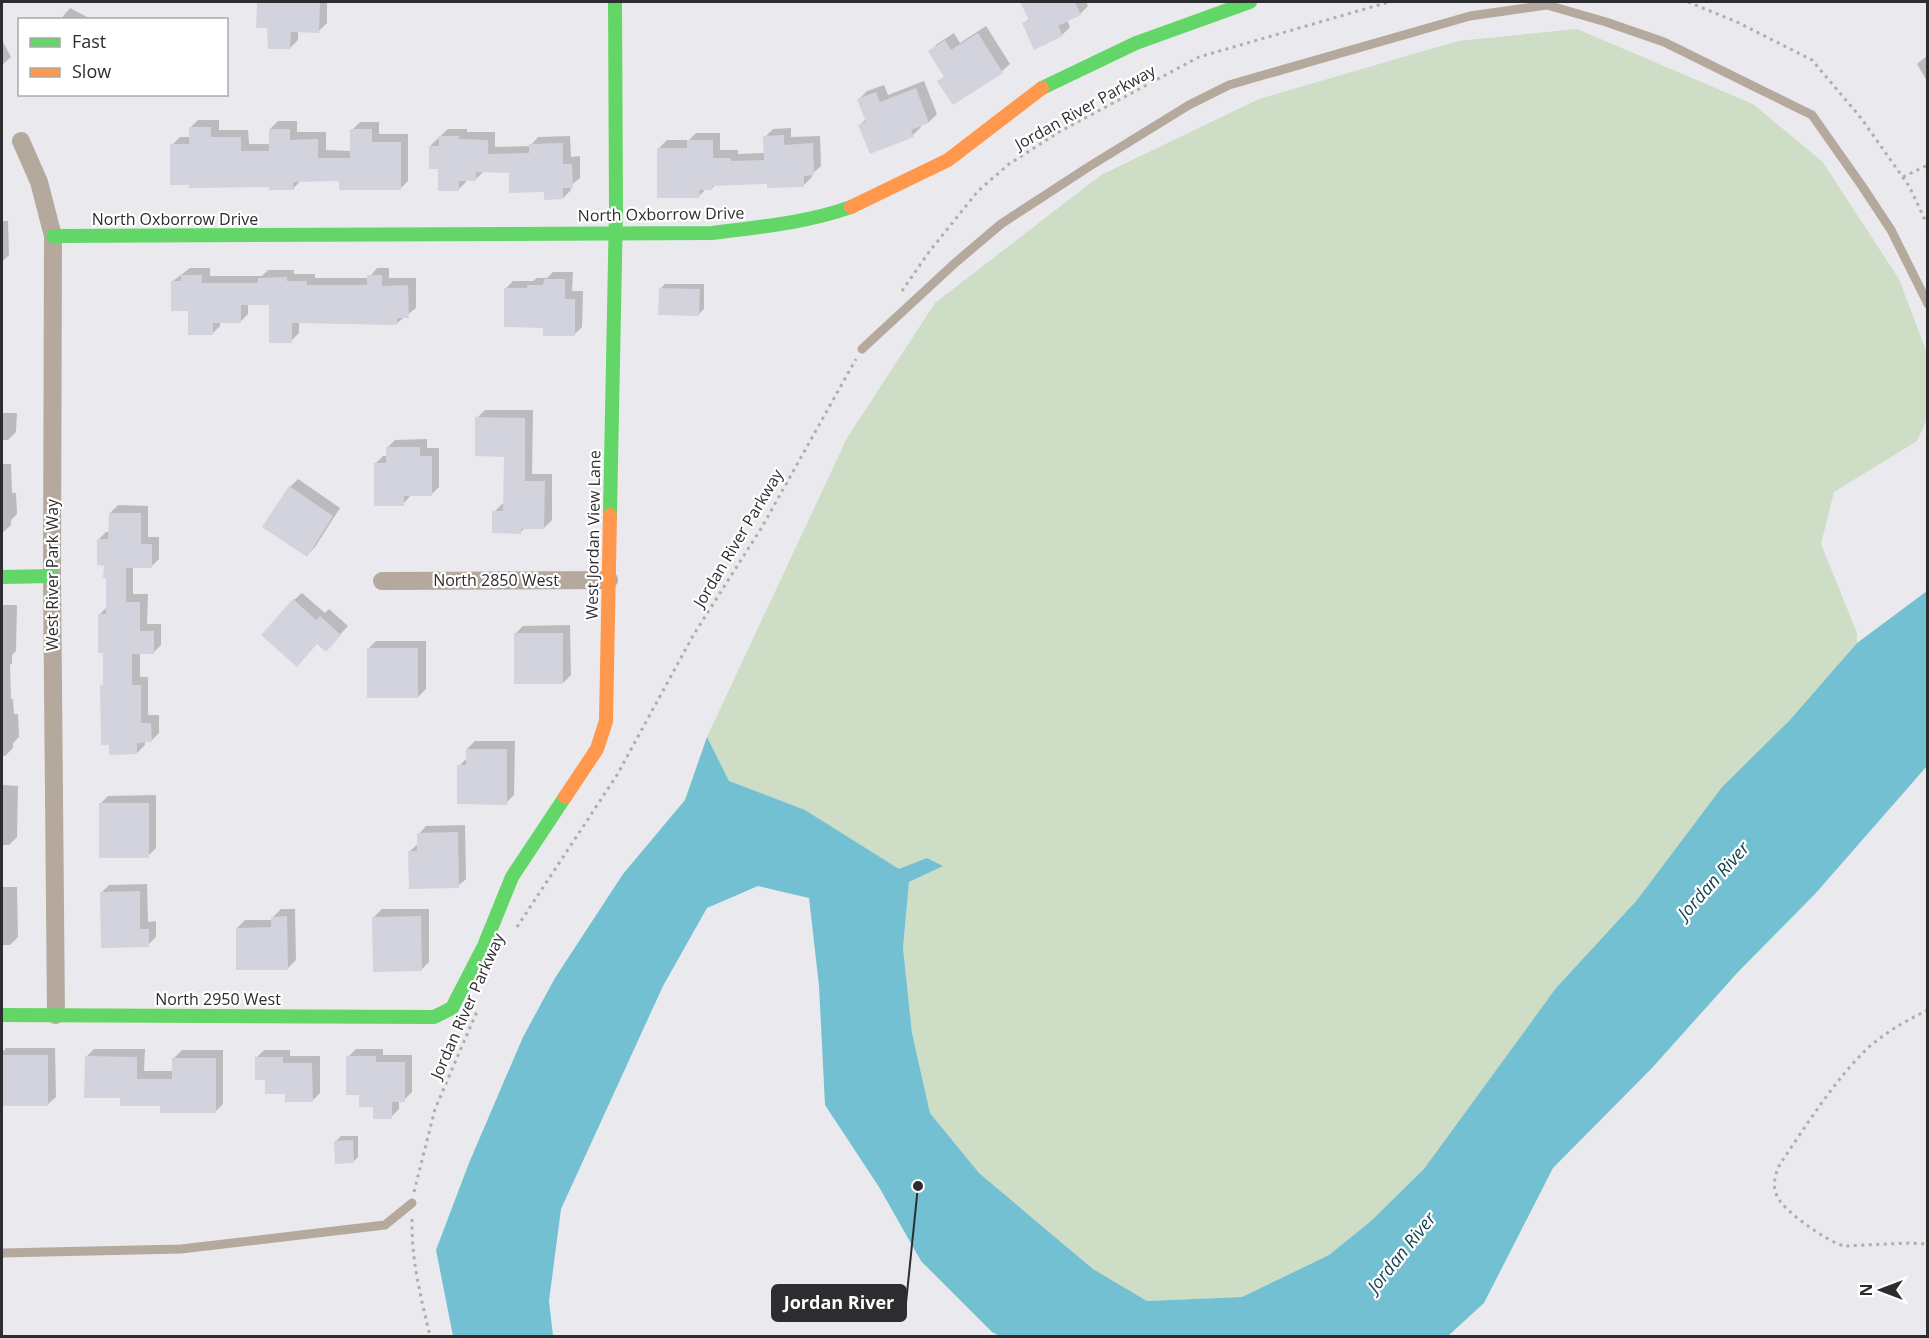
<svg xmlns="http://www.w3.org/2000/svg" width="1929" height="1338" viewBox="0 0 1929 1338" font-family="'Open Sans',sans-serif">
<style>
.green{fill:#cdddc6}
.water{fill:#74c0d3}
.shadow{fill:#0003}
.building{fill:#d2d3dc}
.lines{fill:none;stroke-linecap:round;stroke-linejoin:round}
.path{stroke:#b4ada7;stroke-width:3;stroke-dasharray:3 4.5;stroke-linecap:butt}
.lane{stroke:#b5a99e;stroke-width:9}
.street{stroke:#b5a99e;stroke-width:18}
.fast{stroke:#63d668;stroke-width:14}
.slow{stroke:#ff974d;stroke-width:14}
.labels{text-anchor:middle;dominant-baseline:central;stroke-width:4.5;stroke-linejoin:round;paint-order:stroke}
.street-label{font-size:16px;fill:#2d2d2f;stroke:#fff}
.water-label{font-size:18px;font-style:italic;fill:#164551;stroke:#fff}
.leader{fill:none;stroke:#2d2d2f;stroke-width:2}
.callout-dot{fill:#2d2d2f;stroke:#fff;stroke-width:2}
.callout{fill:#2d2d2f;stroke:#2d2d2f;stroke-width:2}
.callout-label{font-size:18px;text-anchor:middle;font-weight:bold;fill:#fff}
</style>
<rect width="100%" height="100%" fill="#eaeaee"/>
<path class="green" d="M1577 29 1753 104 1822 161 1899 279 1927 353V419L1917 441 1834 492 1821 544 1857 633V643L1789 721 1722 787 1637 900 1556 988 1425 1169 1371 1221 1329 1255 1242 1297 1147 1301 1093 1269 979 1173 930 1113 912 1033 903 948 909 882 942 866 927 858 899 870 805 810 728 781 707 737 847 438 935 303 1101 175 1259 99 1458 41Z"/>
<path class="water" d="M1927 591V766L1815 894 1738 972 1652 1068 1553 1168 1484 1303 1448 1336H1000L992 1332 921 1261 879 1187 825 1105 819 986 809 898 758 886 707 908 663 986 561 1209 549 1301 553 1336H453L436 1250 469 1163 523 1037 555 978 623 874 685 800 707 737 729 781 805 810 899 869 927 858 943 866 909 882 903 948 912 1033 930 1113 979 1173 1093 1269 1147 1301 1242 1297 1329 1255 1371 1221 1424 1169 1556 988 1637 900 1722 787 1789 721 1857 643Z"/>
<g class="shadow">
<path d="M258 2H327V23L319 31H298V40L290 48 269 27H258Z"/>
<path d="M1022 2H1086L1088 6 1080 14 1067 20 1070 27 1062 35 1024 23 1030 18Z"/>
<path d="M70 8 91 19 90 20H60Z"/>
<path d="M986 26 1010 64 1002 71 953 103 939 81 945 76 930 52 937 44 954 33 960 43Z"/>
<path d="M2 40 11 57 2 65Z"/>
<path d="M1928 55V83L1917 64Z"/>
<path d="M924 81 937 114 929 122 920 125 921 127 913 135 860 125 866 119 859 99 867 91 884 85 888 95Z"/>
<path d="M198 120H219V130H248L249 144H270V129L278 121H297V132H326V150L352 151V130L360 122H379V134H408V181L400 189 341 179 301 180 293 189 270 186 172 145 180 137H190V128Z"/>
<path d="M791 128V137L820 136 821 166 812 174V177L804 185 769 182 716 184 711 189H706L699 196 659 148 667 140H689L696 133H720V150H738V154L765 153V137L773 129Z"/>
<path d="M448 129H467V132H495V147L530 146 538 137 570 136 571 157 580 156V178L570 186 571 190 563 198 510 172 484 171 476 179H466V182L458 190 440 168 430 146Z"/>
<path d="M2 215V221H8L9 255 2 262Z"/>
<path d="M190 268H210V276H262L268 270H294V274H315V278H369L377 268H389V278H416V308L397 323 299 322V333L291 341 270 304H248V314L240 322H220V326L212 334 189 310 173 281Z"/>
<path d="M553 272H573L572 291H583L582 327 574 335 545 327 505 289 513 281H533L537 278H547Z"/>
<path d="M665 284H704V309L699 314 660 289Z"/>
<path d="M2 386V413H17L16 432 8 440H2Z"/>
<path d="M485 410H533L532 474H552V520L544 528H525L521 532 494 512 502 504H505V455L477 418Z"/>
<path d="M427 439V448H439V487L431 495H411L403 504 375 464 383 456H387V448L395 440Z"/>
<path d="M2 464H11L12 493H16L17 514 11 520V525L2 533Z"/>
<path d="M298 479 340 508 315 547 307 555 290 487Z"/>
<path d="M118 505 148 506V537H159V559L151 567H133V594H148L147 624H161V645L153 653 140 652V677H148V715H159V733L151 741H145V745L137 753 110 743 102 686 105 683V652L99 615 108 606 105 564 98 540 106 532H110V513Z"/>
<path d="M302 593 325 613 329 609 348 626 333 642 294 600Z"/>
<path d="M2 605H17L16 651 12 655V663L10 665 11 699H13L14 714H18L19 737 13 743V748L5 756H2Z"/>
<path d="M570 625 571 675 563 683 515 634 523 626Z"/>
<path d="M376 641H426V689L418 697 368 649Z"/>
<path d="M475 741H515L514 795 506 803 459 766 467 758V749Z"/>
<path d="M2 785 18 786 17 837 9 845H2Z"/>
<path d="M156 795V848L148 856 100 804 108 796Z"/>
<path d="M465 825 466 879 458 886 410 851 419 843V834L426 826Z"/>
<path d="M147 884 148 922 156 921V937L148 945 101 893 109 885Z"/>
<path d="M2 887H17L18 937 10 945H2Z"/>
<path d="M281 909H295L296 960 288 968 237 928 245 920H273V917Z"/>
<path d="M382 909H429V962L421 970 374 917Z"/>
<path d="M6 1048H55L56 1097 48 1104 2 1105V1052Z"/>
<path d="M94 1049H145L144 1071H174V1058L182 1050H223V1104L215 1112 162 1105 121 1097 86 1057Z"/>
<path d="M356 1049H383V1055H412V1092L404 1100H399V1109L391 1117 360 1093 348 1057Z"/>
<path d="M264 1050H290V1056H320V1093L312 1101 267 1079 256 1058Z"/>
<path d="M341 1136H358V1157L353 1162 336 1141Z"/>
</g>
<g class="building">
<path d="M257 2H320L319 33 291 32 290 49H268L267 28H256Z"/>
<path d="M1020 2H1075L1081 15 1058 26 1063 36 1034 50 1022 23 1029 20Z"/>
<path d="M978 33 1003 73 953 105 937 81 944 77 928 51 945 40 951 50Z"/>
<path d="M916 88 929 123 911 130 914 137 870 154 858 125 866 122 857 99 876 92 880 102Z"/>
<path d="M189 127H211V137H241V151H269V129H290V140L318 139V158H350V129H372V142H401V190H339V181L293 182 294 190H269V187L189 188V185H170V144H189Z"/>
<path d="M784 135V145L813 143 814 175 804 176V187L767 188V184L712 186V190H700L699 198H657V148H687V140H713V158H731V161L764 160 763 136Z"/>
<path d="M439 136H459V139L488 140V154L529 153V144L563 143V164H572L573 188H563V199L544 200V192L509 193V173L476 172V181H459V191H438V169H429V146H439Z"/>
<path d="M181 275H202V283H258V278L287 277V281H307V285H367V275H382V286L408 285 409 318H397V325L292 323V343H269V305H241V323H213V335H188V311H171V281H181Z"/>
<path d="M544 279H565V299H575V336H543V328L504 327V288H527V285H543Z"/>
<path d="M659 288 700 289 699 316 658 315Z"/>
<path d="M475 417 525 418V481H545L544 529H521V534L492 533V511H503L504 457 475 456Z"/>
<path d="M386 447H420V456H432V496H404V506H374V463H386Z"/>
<path d="M289 486 333 516 307 557 262 527Z"/>
<path d="M109 513H141V544H152V568H126V602H140V631H154V654H132V685H141V723H151L152 742 137 743V754L109 755V745H101L100 685H103V653H98V614H106V578H103L104 566 97 565V539H108Z"/>
<path d="M293 599 316 620 320 616 341 635 326 652 317 644 297 667 261 635Z"/>
<rect x="514" y="633" width="49" height="51"/>
<rect x="367" y="648" width="51" height="50"/>
<path d="M466 749H507V805L457 804V765H466Z"/>
<rect x="99" y="803" width="50" height="55"/>
<path d="M458 832 459 888 409 889 408 851H417V833Z"/>
<path d="M140 891V929H149V947L101 948 100 892Z"/>
<path d="M287 916 288 970H236V928L271 927V917Z"/>
<path d="M421 916 422 971 373 972 372 917Z"/>
<rect x="2" y="1055" width="46" height="51"/>
<path d="M85 1056 137 1057V1079H172V1058H216V1113H160V1106H120V1098H84Z"/>
<path d="M346 1056H376V1062H405V1102H392V1119H373V1107H359V1095H346Z"/>
<path d="M255 1057H283V1063H312L313 1102H285V1094H265V1080H255Z"/>
<path d="M353 1140 354 1163 335 1164 334 1141Z"/>
</g>
<g class="lines">
<g class="path">
<path d="M1688 2 1737 22 1812 60 1861 118 1909 186 1928 226"/>
<path d="M1903 177 1928 165"/>
<path d="M902 291 929 252 978 191 1009 164 1059 132 1199 57 1389 2"/>
<path d="M517 927 617 775 694 634 762 527 856 359"/>
<path d="M1928 1010C1907 1020 1886 1032 1869 1047 1835 1079 1806 1126 1780 1164 1775 1175 1772 1185 1777 1196 1783 1211 1828 1242 1844 1246L1909 1243 1928 1244"/>
<path d="M414 1192 435 1109 478 1009"/>
<path d="M412 1219C411 1259 421 1298 430 1336"/>
</g>
<g class="lane">
<path d="M862 349 955 263 1001 224 1090 166 1189 105 1229 85 1470 16 1547 5 1606 22 1664 42 1812 115 1862 186 1891 230 1928 304"/>
<path d="M2 1253 181 1249 385 1225 412 1203"/>
</g>
<g class="street">
<path d="M21 141 39 182 53 236 52 576 56 1015"/>
<path d="M382 581 609 580"/>
</g>
<g class="fast">
<path d="M1042 88 1136 43 1250 2"/>
<path d="M53 236 712 233C759 227 806 223 851 207"/>
<path d="M610 515 616 209 615 2"/>
<path d="M2 577 52 576"/>
<path d="M2 1015 434 1017 452 1008 484 946 512 877 565 797"/>
</g>
<g class="slow">
<path d="M851 207 948 160 1042 88"/>
<path d="M565 797 597 749 606 721 610 515"/>
</g>
</g>
<g class="labels">
<g class="street-label">
<text transform="translate(1085 107) rotate(-29)">Jordan River Parkway</text>
<text transform="translate(661 214) rotate(-1)">North Oxborrow Drive</text>
<text x="175" y="219">North Oxborrow Drive</text>
<text transform="translate(593 535) rotate(-89)">West Jordan View Lane</text>
<text transform="translate(738 538) rotate(-59)">Jordan River Parkway</text>
<text transform="translate(52 575) rotate(-90)">West River Park Way</text>
<text x="496" y="580">North 2850 West</text>
<text x="218" y="999">North 2950 West</text>
<text transform="translate(467 1006) rotate(-66)">Jordan River Parkway</text>
</g>
<g class="water-label">
<text transform="translate(1713 880) rotate(-48)">Jordan River</text>
<text transform="translate(1401 1252) rotate(-51)">Jordan River</text>
</g>
</g>
<path class="leader" d="M918 1186L906 1303"/>
<circle class="callout-dot" cx="918" cy="1186" r="6"/>
<rect class="callout" x="772" y="1285" width="134" height="36" rx="6"/>
<g class="callout-label">
<text x="839" y="1309">Jordan River</text>
</g>
<rect width="1929" height="1338" fill="none" stroke="#2d2d2f" stroke-width="6"/>
<rect x="18" y="18" width="210" height="78" fill="#ffffff" stroke="#ababac" stroke-width="1.5"/>
<rect x="30" y="38" width="30" height="9" fill="#63d668" stroke="#ababac" stroke-width="1.5"/>
<text x="72" y="48" font-size="18" fill="#2d2d2f">Fast</text>
<rect x="30" y="68" width="30" height="9" fill="#ff974d" stroke="#ababac" stroke-width="1.5"/>
<text x="72" y="78" font-size="18" fill="#2d2d2f">Slow</text>
<g transform="translate(1881 1290) rotate(270)" stroke="#ffffff" stroke-width="4.5" paint-order="stroke">
<path d="M0-4.5L10 22L0 15L-10 22Z" fill="#2d2d2f"/>
<text y="-9" font-size="16" font-weight="bold" text-anchor="middle" fill="#2d2d2f">N</text>
</g>
</svg>
